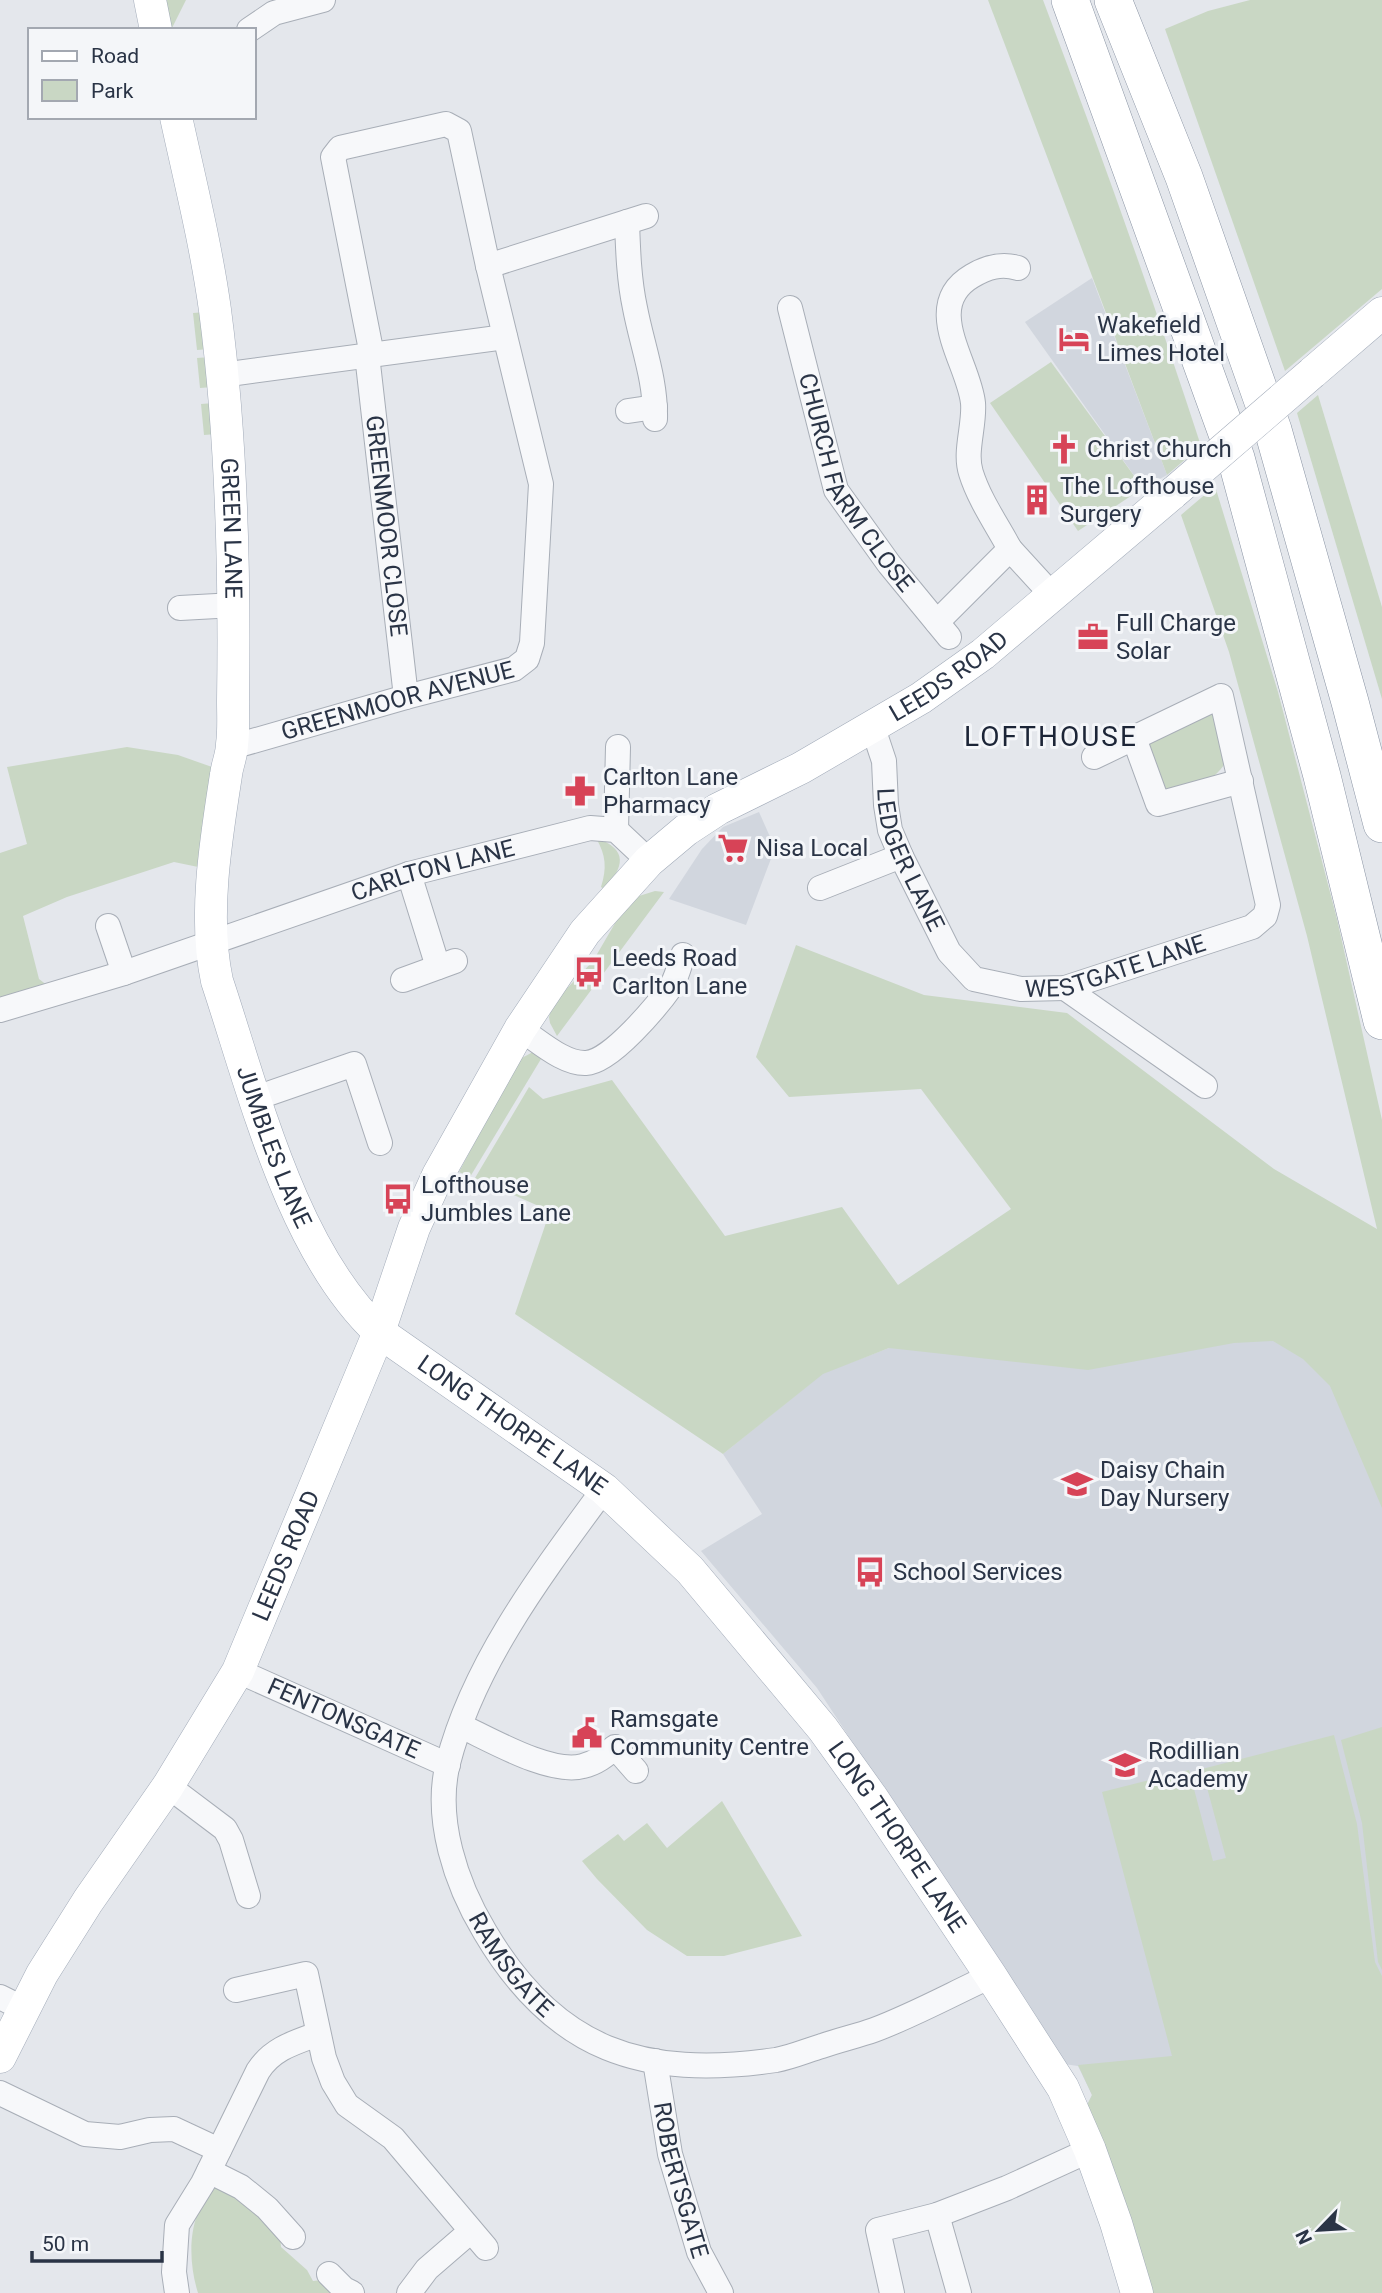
<svg xmlns="http://www.w3.org/2000/svg" width="1382" height="2293" viewBox="0 0 1382 2293" font-family="Roboto,sans-serif">
<style>
.built{fill:#d1d6de}
.green{fill:#c9d7c4}
.lines{fill:none;stroke-linecap:round;stroke-linejoin:round}
.minor-casing{stroke:#a8aeb7;stroke-width:26}
.major-casing{stroke:#a2abb9;stroke-width:33}
.highway-casing{stroke:#8a94a4;stroke-width:38}
.minor{stroke:#f7f8fa;stroke-width:24}
.major{stroke:#fff;stroke-width:32}
.highway{stroke:#fff;stroke-width:37}
.major-bridge-casing{stroke:#a2abb9;stroke-width:33;stroke-linecap:butt}
.major-bridge{stroke:#fff;stroke-width:32}
.labels{text-anchor:middle;dominant-baseline:central;stroke-width:6;stroke-linejoin:round;paint-order:stroke}
.poi-label{font-size:24px;fill:#2a3446;stroke:#f4f6f9;text-anchor:start}
.street-label{font-size:24px;fill:#2a3446;stroke:#f4f6f9}
.quarter-label{font-size:28px;letter-spacing:2px;fill:#1c2537;stroke:#f4f6f9}
</style>
<rect width="100%" height="100%" fill="#e4e7ec"/>
<g class="built">
<path d="M1092 278 1167 475 1143 488 1025 322Z"/>
<path d="M759 812 775 848 746 925 669 899 702 849 723 827Z"/>
<path d="M1382 1253V2293L1086 2107 1092 2095 1078 2066 1064 2064 817 1688 701 1551 762 1514 723 1454 823 1373 889 1348Z"/>
</g>
<g class="green">
<path d="M164 0H186L171 30Z"/>
<path d="M988 0H1043C1099 148 1152 296 1201 446L1167 475Z"/>
<path d="M1250 0H1382V289L1285 371 1165 29 1208 11Z"/>
<path d="M206 312 210 349 197 350 193 313Z"/>
<path d="M210 357 213 387 200 388 197 358Z"/>
<path d="M1051 362 1143 488 1078 531 990 403Z"/>
<path d="M1318 395 1382 607V699L1297 413Z"/>
<path d="M214 403 217 434 204 435 201 404Z"/>
<path d="M1215 486 1278 692 1337 919 1382 1120V1508L1330 1386 1303 1359 1273 1341 1234 1343 1088 1370 889 1348 823 1374 723 1454 515 1314 550 1211 475 1178 529 1087 543 1099 612 1080 725 1236 842 1207 898 1285 1011 1209 921 1089 789 1097 756 1057 796 945 924 995 1067 1013 1274 1169 1377 1229 1307 936 1229 652 1181 515Z"/>
<path d="M1209 714 1213 715 1225 763C1214 783 1186 791 1164 789L1148 741Z"/>
<path d="M127 747 178 755 212 767 203 868 174 862 67 897 23 916 39 979 48 986 0 998V853L27 844 7 767Z"/>
<path d="M596 838C629 849 624 868 604 889L601 887C607 868 606 855 596 838Z"/>
<path d="M655 891 664 892 557 1036 550 1023 549 1017 553 1003 593 961 621 913 639 896Z"/>
<path d="M533 1052 544 1054 470 1177 459 1172 518 1060Z"/>
<path d="M1382 1727V1970L1378 1962 1362 1823 1341 1740Z"/>
<path d="M1334 1735 1357 1824 1375 1962 1382 1976V2293H1146L1086 2107 1092 2095 1078 2065 1172 2056 1102 1792 1189 1770 1213 1861 1226 1858 1202 1769Z"/>
<path d="M722 1801 802 1936 724 1956H687L647 1930 597 1879 582 1861 618 1834 624 1841 647 1823 667 1848Z"/>
<path d="M219 2185 280 2234 281 2247 307 2270 313 2281 322 2280 333 2293H198C187 2258 187 2209 219 2185Z"/>
</g>
<g class="lines">
<g class="minor-casing">
<g id="minor">
<path d="M249 30 274 13 323 0"/>
<path d="M627 222C628 251 629 280 635 308 642 345 656 380 655 419"/>
<path d="M488 266 646 216"/>
<path id="s1" d="M790 308 836 490 889 564 949 637"/>
<path id="s2" d="M367 355 406 697"/>
<path d="M222 375 505 337"/>
<path d="M628 411 655 407"/>
<path d="M1010 549C997 525 979 499 971 473 964 452 975 425 973 403 969 363 921 306 972 276 987 267 1001 263 1018 268"/>
<path d="M180 608 235 605"/>
<path d="M937 622 1010 549 1053 596"/>
<path id="s3" d="M873 728 884 761 886 805 890 830 901 856 949 952 974 979 1021 989 1065 988 1252 927 1265 916 1268 905 1221 696 1094 757"/>
<path d="M1134 738 1158 804 1241 781"/>
<path id="s4" d="M232 747 406 697 514 669 527 659 532 643 541 484 488 266 459 131 446 124 340 148 333 157 372 355"/>
<path d="M616 830 618 747"/>
<path d="M409 874 438 967"/>
<path d="M820 888 901 856"/>
<path d="M108 926 124 973"/>
<path d="M403 980 455 961"/>
<path d="M1065 988 1205 1086"/>
<path id="s5" d="M0 1010 124 973 409 874 590 828 616 830 649 861"/>
<path d="M520 1029C538 1040 563 1064 586 1063 611 1062 658 1005 672 985 677 976 680 964 683 955"/>
<path d="M256 1098 354 1064 380 1143"/>
<path id="s6" d="M604 1489C543 1572 474 1662 448 1763 434 1819 456 1884 485 1932 555 2051 643 2079 776 2060 792 2057 808 2050 822 2046 839 2040 857 2036 874 2030 914 2015 952 1994 991 1976"/>
<path id="s7" d="M238 1671 448 1765"/>
<path d="M461 1726C491 1740 551 1775 583 1766 596 1763 605 1756 615 1747L636 1771"/>
<path d="M168 1786 225 1829 231 1840 248 1896"/>
<path d="M236 1990 306 1974 324 2058 333 2082 347 2105 393 2138 486 2248"/>
<path d="M0 1997 24 2009"/>
<path id="s8" d="M655 2061 670 2154 699 2252 721 2293"/>
<path d="M0 2093 85 2134 120 2137 150 2130 174 2129 219 2150"/>
<path d="M209 2171 241 2187 267 2208 293 2237"/>
<path d="M937 2215 959 2293"/>
<path d="M329 2274 344 2289 352 2293"/>
<path d="M177 2293 174 2272 177 2225 203 2183 258 2071C272 2049 293 2043 318 2034"/>
<path d="M409 2293 427 2269 471 2231"/>
<path d="M892 2293 878 2230 937 2215 1007 2188 1090 2150"/>
</g>
</g>
<g class="major-casing">
<g id="major">
<path d="M150 0 156 30"/>
<path id="s9" d="M176 117C190 181 206 245 215 310 232 439 235 571 233 702 233 716 234 730 232 744 232 755 227 765 226 775 216 839 203 917 217 981 254 1092 292 1251 379 1332L604 1489 690 1570 823 1729 871 1796 991 1976 1063 2088 1090 2150 1116 2223 1137 2293"/>
<path d="M1312 373 1382 313"/>
<path id="s10" d="M0 2057 42 1974 88 1901 168 1786 238 1671 379 1332 414 1228 438 1175 520 1029 585 932 649 861 686 830 718 809 801 768 921 698 983 654 1173 493"/>
</g>
</g>
<g class="highway-casing">
<g id="highway">
<path d="M1070 0 1236 458 1322 776 1382 1021"/>
<path d="M1113 0 1184 177 1273 430 1350 702 1382 824"/>
</g>
</g>
<use href="#minor" class="minor"/>
<use href="#major" class="major"/>
<use href="#highway" class="highway"/>
<g class="major-bridge-casing">
<path id="major-bridge" d="M1173 493 1312 373"/>
</g>
<use href="#major-bridge" class="major-bridge"/>
</g>
<defs>
<g id="hotel-bare" transform="scale(2.415)"><path d="M-6-4.5h1.5V1H6V5H4.5V3h-9V5H-6ZM-4 0a1.8 1.8 0 1 1 3.6 0ZM.5 0V-2.5h3Q6-2.5 6 0Z" fill="#d74357" stroke="#f4f6f9" stroke-width="2.5" paint-order="stroke"/></g>
<g id="church-bare" transform="scale(2.415)"><path d="M-1.2-6h2.4v3.5h3.3v2.4h-3.3V6h-2.4V-.1h-3.3v-2.4h3.3Z" fill="#d74357" stroke="#f4f6f9" stroke-width="2.5" paint-order="stroke"/></g>
<g id="building-bare" transform="scale(2.415)"><path d="M-4-6H4V6H1V3H-1V6H-4ZM-2.5-4.3h1.7v1.8h-1.7ZM.8-4.3h1.7v1.8H.8ZM-2.5-1h1.7V.8h-1.7ZM.8-1h1.7V.8H.8Z" fill="#d74357" stroke="#f4f6f9" stroke-width="2.5" paint-order="stroke"/></g>
<g id="office-bare" transform="scale(2.415)"><path d="M-6-3h4V-5.5h4V-3h4V5H-6ZM-1-4.5V-3h2v-1.5ZM-6 0V1H6V0Z" fill="#d74357" stroke="#f4f6f9" stroke-width="2.5" paint-order="stroke"/></g>
<g id="pharmacy-bare" transform="scale(2.415)"><path d="M-2-6h4v4h4v4h-4v4h-4v-4h-4v-4h4Z" fill="#d74357" stroke="#f4f6f9" stroke-width="2.5" paint-order="stroke"/></g>
<g id="supermarket-bare" transform="scale(2.415)"><path d="M-6-5.5h2.5l.6 2H6L4.5 2H-2.5L-4.4-4H-6ZM-1.5 3.2a1.3 1.3 0 1 0 .1 0ZM3 3.2a1.3 1.3 0 1 0 .1 0Z" fill="#d74357" stroke="#f4f6f9" stroke-width="2.5" paint-order="stroke"/></g>
<g id="bus-bare" transform="scale(2.415)"><path d="M-5-6H5V4H4V6H2V4H-2V6H-4V4H-5ZM-3.5-4V0h7V-4ZM-3.5 1.2v1.5H-2V1.2ZM2 1.2v1.5H3.5V1.2Z" fill="#d74357" stroke="#f4f6f9" stroke-width="2.5" paint-order="stroke"/></g>
<g id="school-bare" transform="scale(2.415)"><path d="M0-5L7-2L0 1L-7-2ZM-4 1L0 2.5L4 1V4Q0 6-4 4Z" fill="#d74357" stroke="#f4f6f9" stroke-width="2.5" paint-order="stroke"/></g>
<g id="civic-bare" transform="scale(2.415)"><path d="M-.6-6.5H3V-4.5H.6V-3L4-1V1h2V6H-6V1h2V-1L-.6-3ZM-1.2 2.5V6h2.4V2.5Z" fill="#d74357" stroke="#f4f6f9" stroke-width="2.5" paint-order="stroke"/></g>
</defs>
<g fill-rule="evenodd">
<use href="#hotel-bare" x="1074" y="339"/>
<use href="#church-bare" x="1064" y="449"/>
<use href="#building-bare" x="1037" y="500"/>
<use href="#office-bare" x="1093" y="637"/>
<use href="#pharmacy-bare" x="580" y="791"/>
<use href="#supermarket-bare" x="733" y="848"/>
<use href="#bus-bare" x="589" y="972"/>
<use href="#bus-bare" x="398" y="1199"/>
<use href="#school-bare" x="1077" y="1484"/>
<use href="#bus-bare" x="870" y="1572"/>
<use href="#civic-bare" x="587" y="1733"/>
<use href="#school-bare" x="1125" y="1765"/>
</g>
<g class="labels">
<g class="poi-label">
<text x="1097" y="325">Wakefield<tspan x="1097" dy="28">Limes Hotel</tspan></text>
<text x="1087" y="449">Christ Church</text>
<text x="1060" y="486">The Lofthouse<tspan x="1060" dy="28">Surgery</tspan></text>
<text x="1116" y="623">Full Charge<tspan x="1116" dy="28">Solar</tspan></text>
<text x="603" y="777">Carlton Lane<tspan x="603" dy="28">Pharmacy</tspan></text>
<text x="756" y="848">Nisa Local</text>
<text x="612" y="958">Leeds Road<tspan x="612" dy="28">Carlton Lane</tspan></text>
<text x="421" y="1185">Lofthouse<tspan x="421" dy="28">Jumbles Lane</tspan></text>
<text x="1100" y="1470">Daisy Chain<tspan x="1100" dy="28">Day Nursery</tspan></text>
<text x="893" y="1572">School Services</text>
<text x="610" y="1719">Ramsgate<tspan x="610" dy="28">Community Centre</tspan></text>
<text x="1148" y="1751">Rodillian<tspan x="1148" dy="28">Academy</tspan></text>
</g>
<g class="street-label">
<text stroke="none"><textPath href="#s1" startOffset="189">CHURCH FARM CLOSE</textPath></text>
<text stroke="none"><textPath href="#s2" startOffset="172">GREENMOOR CLOSE</textPath></text>
<text stroke="none"><textPath href="#s9" startOffset="416">GREEN LANE</textPath></text>
<text stroke="none"><textPath href="#s10" startOffset="1722">LEEDS ROAD</textPath></text>
<text stroke="none"><textPath href="#s4" startOffset="172">GREENMOOR AVENUE</textPath></text>
<text stroke="none"><textPath href="#s3" startOffset="138">LEDGER LANE</textPath></text>
<text stroke="none"><textPath href="#s5" startOffset="455">CARLTON LANE</textPath></text>
<text stroke="none"><textPath href="#s3" startOffset="422">WESTGATE LANE</textPath></text>
<text stroke="none"><textPath href="#s9" startOffset="1046">JUMBLES LANE</textPath></text>
<text stroke="none"><textPath href="#s9" startOffset="1424">LONG THORPE LANE</textPath></text>
<text stroke="none"><textPath href="#s10" startOffset="579">LEEDS ROAD</textPath></text>
<text stroke="none"><textPath href="#s7" startOffset="116">FENTONSGATE</textPath></text>
<text stroke="none"><textPath href="#s9" startOffset="1992">LONG THORPE LANE</textPath></text>
<text stroke="none"><textPath href="#s6" startOffset="536">RAMSGATE</textPath></text>
<text stroke="none"><textPath href="#s8" startOffset="122">ROBERTSGATE</textPath></text>
</g>
<g class="quarter-label">
<text x="1051" y="736">LOFTHOUSE</text>
</g>
</g>
<rect x="28" y="28" width="228" height="91" fill="#f4f6f9" stroke="#a3a8b1" stroke-width="2"/>
<rect x="42" y="51" width="35" height="10" fill="#ffffff" stroke="#a3a8b1" stroke-width="2"/>
<text x="91" y="63" font-size="21" fill="#2a3446">Road</text>
<rect x="42" y="80" width="35" height="21" fill="#c9d7c4" stroke="#a3a8b1" stroke-width="2"/>
<text x="91" y="98" font-size="21" fill="#2a3446">Park</text>
<g transform="translate(1319 2230) rotate(245)" stroke="#f4f6f9" stroke-width="5" paint-order="stroke">
<path d="M0-5L12 26L0 18L-12 26Z" fill="#2a3446"/>
<text y="-10" font-size="19" font-weight="bold" text-anchor="middle" fill="#2a3446">N</text>
</g>
<path d="M32 2251v10h130v-10" fill="none" stroke="#2a3446" stroke-width="3.5"/>
<text x="42" y="2251" font-size="21" fill="#2a3446" stroke="#f4f6f9" stroke-width="5" paint-order="stroke">50 m</text>
</svg>
